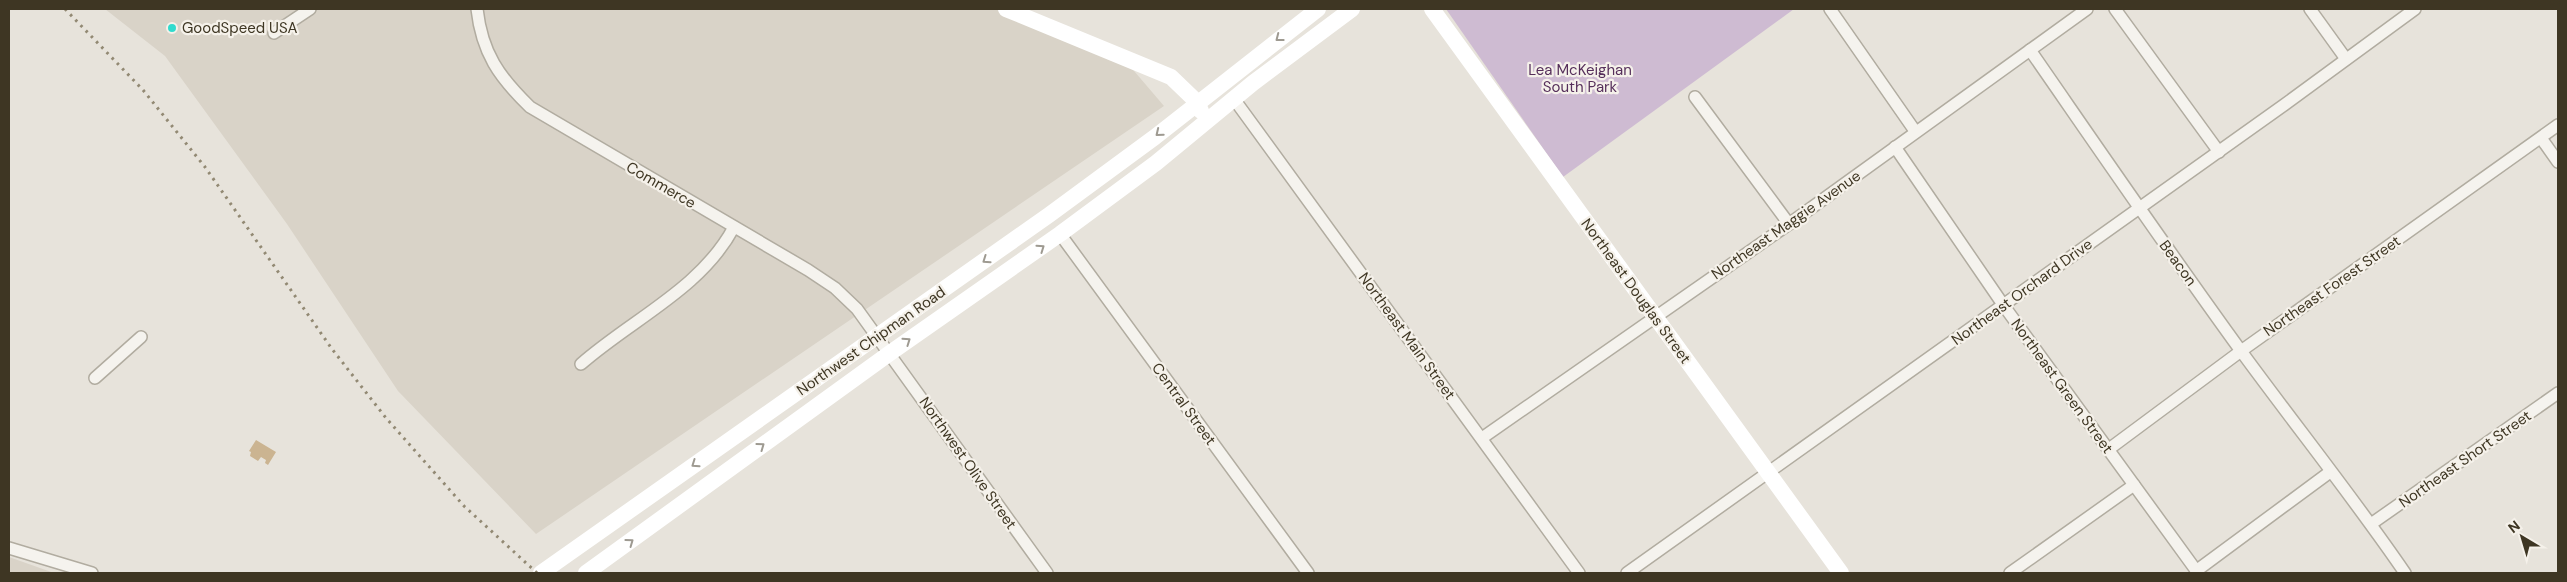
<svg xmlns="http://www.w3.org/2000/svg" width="2567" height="582" viewBox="0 0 2567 582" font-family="'DM Sans',sans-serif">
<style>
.built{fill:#d9d3c8}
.green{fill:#cebbd2}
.water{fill:#cbb491}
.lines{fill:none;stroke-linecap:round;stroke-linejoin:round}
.street-casing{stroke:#b1aca0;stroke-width:14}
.street{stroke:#f5f3ee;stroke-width:11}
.secondary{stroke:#fff;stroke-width:16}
.rail{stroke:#928973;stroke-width:3;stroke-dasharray:2.5 5;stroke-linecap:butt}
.oneway{stroke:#9e9a91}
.poi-dot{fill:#31dbce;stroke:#f5f1ea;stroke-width:2}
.labels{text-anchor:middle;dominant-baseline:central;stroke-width:4.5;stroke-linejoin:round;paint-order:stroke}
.poi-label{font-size:15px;fill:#3e3623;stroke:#f5f1ea;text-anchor:start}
.park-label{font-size:15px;fill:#562f5b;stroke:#f5f1ea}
.street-label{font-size:15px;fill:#3e3623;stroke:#f5f1ea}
</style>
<rect width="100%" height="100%" fill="#e7e3db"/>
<g class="built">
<path d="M105 9H1006L1123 58 1164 106 536 534 398 391 287 224 165 56Z"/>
<path d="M9 557 54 573H9Z"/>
</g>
<path class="green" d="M1446 9H1794L1563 177Z"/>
<path class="water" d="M256 440 276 452 268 465 265 463 266 460 261 457 258 461 250 456 251 452 249 451Z"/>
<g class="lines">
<g class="street-casing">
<g id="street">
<path d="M477 9C482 53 499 77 530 107L808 270 835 288 857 309 1047 573"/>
<path d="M1830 9 1915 131"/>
<path d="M2115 9 2219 152"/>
<path d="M2310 9 2346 59"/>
<path d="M274 33 310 9"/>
<path d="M2030 50C2100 151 2169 252 2241 351 2295 425 2353 497 2405 573"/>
<path d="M1695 97 1789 224"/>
<path d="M1234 99 1579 573"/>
<path d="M2541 138 2558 162"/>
<path d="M1895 147 2004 306 2198 573"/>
<path d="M1060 234 1308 573"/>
<path d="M581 364C632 319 701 289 734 227"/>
<path d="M95 378 141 337"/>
<path d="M1482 438 1789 224 2087 9"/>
<path d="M2109 449 2241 351 2558 125"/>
<path d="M2371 524 2558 393"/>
<path d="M9 548 92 573"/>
<path d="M2196 571 2330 472"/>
<path d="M1627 573 2284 105 2415 9"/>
<path d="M2010 573 2134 485"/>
</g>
</g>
<use href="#street" class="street"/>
<g class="secondary">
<path d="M1006 9 1171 77 1197 102 1201 111"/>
<path d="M1432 9 1841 573"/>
<path d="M541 573 1049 215 1155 137 1318 9"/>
<path d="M586 573 890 353 1060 234 1156 163 1253 83 1352 9"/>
</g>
<path class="rail" d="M65 9 143 90 205 167 332 349 386 418 464 506 537 573"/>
</g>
<defs><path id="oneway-chevron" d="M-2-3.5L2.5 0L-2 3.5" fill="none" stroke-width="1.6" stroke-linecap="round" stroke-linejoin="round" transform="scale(1.25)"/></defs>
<g class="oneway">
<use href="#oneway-chevron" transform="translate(1279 38) rotate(142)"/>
<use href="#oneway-chevron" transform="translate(1159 133) rotate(141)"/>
<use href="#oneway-chevron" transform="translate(1041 248) rotate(-35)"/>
<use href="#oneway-chevron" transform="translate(986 260) rotate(145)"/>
<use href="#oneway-chevron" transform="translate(907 341) rotate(-35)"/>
<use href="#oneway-chevron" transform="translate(761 446) rotate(-36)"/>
<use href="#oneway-chevron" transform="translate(695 464) rotate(145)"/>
<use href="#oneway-chevron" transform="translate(630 542) rotate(-36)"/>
</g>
<circle class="poi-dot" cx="172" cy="28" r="5"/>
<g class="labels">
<g class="poi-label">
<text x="182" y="28">GoodSpeed USA</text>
</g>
<g class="park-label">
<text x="1580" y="70">Lea McKeighan<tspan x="1580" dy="17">South Park</tspan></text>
</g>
<g class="street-label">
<text transform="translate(661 185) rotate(30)">Commerce</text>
<text transform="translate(1786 225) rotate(-35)">Northeast Maggie Avenue</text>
<text transform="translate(2178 263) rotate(54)">Beacon</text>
<text transform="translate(2332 286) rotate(-35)">Northeast Forest Street</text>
<text transform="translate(1636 291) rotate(54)">Northeast Douglas Street</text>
<text transform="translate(2022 292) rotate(-36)">Northeast Orchard Drive</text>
<text transform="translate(1407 336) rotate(54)">Northeast Main Street</text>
<text transform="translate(871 341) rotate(-35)">Northwest Chipman Road</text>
<text transform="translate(2062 386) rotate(54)">Northeast Green Street</text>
<text transform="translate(1184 404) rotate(54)">Central Street</text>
<text transform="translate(2465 459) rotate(-35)">Northeast Short Street</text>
<text transform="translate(968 463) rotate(55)">Northwest Olive Street</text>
</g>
</g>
<rect width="2567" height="582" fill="none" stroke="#3e3623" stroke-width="20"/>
<g transform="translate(2522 537) rotate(322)" stroke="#f5f1ea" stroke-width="4" paint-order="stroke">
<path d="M0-4L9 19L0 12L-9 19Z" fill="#3e3623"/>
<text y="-8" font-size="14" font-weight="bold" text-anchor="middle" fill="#3e3623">N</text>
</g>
</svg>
